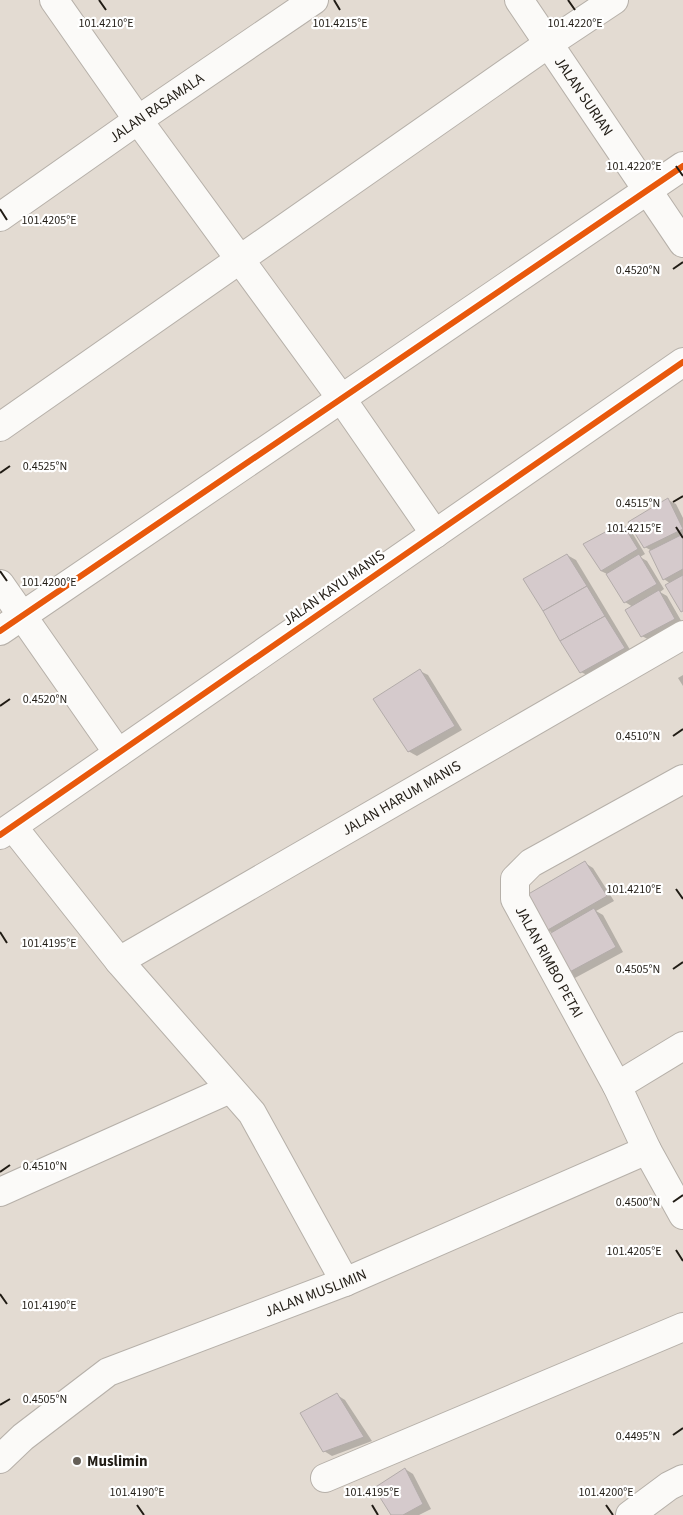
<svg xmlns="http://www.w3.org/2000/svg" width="683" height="1515" viewBox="0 0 683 1515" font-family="'Source Sans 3',sans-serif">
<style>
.shadow{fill:#0003}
.building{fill:#d5cacc;stroke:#b3acaa}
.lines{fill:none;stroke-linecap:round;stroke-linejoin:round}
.minor-casing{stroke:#b6b0a9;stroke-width:30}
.minor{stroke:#fbfaf8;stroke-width:28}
.cycleway-casing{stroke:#fff;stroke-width:9}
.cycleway{stroke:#e8590c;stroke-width:6}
.ticks{fill:none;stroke:#211c15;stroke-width:2}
.poi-dot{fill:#655f57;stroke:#fff;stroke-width:2}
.labels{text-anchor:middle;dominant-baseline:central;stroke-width:4.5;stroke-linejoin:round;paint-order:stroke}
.street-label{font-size:15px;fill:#211c15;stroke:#fff}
.poi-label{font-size:15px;font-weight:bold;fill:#211c15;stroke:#fff;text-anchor:start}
.ticks-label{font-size:12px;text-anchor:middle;fill:#211c15;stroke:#fff;stroke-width:4.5;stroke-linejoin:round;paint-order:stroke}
</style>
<rect width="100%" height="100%" fill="#e3dbd2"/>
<g class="shadow">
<path d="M668 500 676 504 683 518V612L671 584 664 579 652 551 645 547Z"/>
<path d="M622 524 630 529 645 554 640 557 647 561 664 589 660 592 667 596 683 624 651 641 642 636 627 611 633 607 625 602 607 574 601 571Z"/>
<path d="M567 555 576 560 632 653 589 676 581 672Z"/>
<path d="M420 671 428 675 462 730 417 756 408 751Z"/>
<path d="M683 675V686L678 678Z"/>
<path d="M585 863 593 868 614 901 596 911 603 915 623 952 573 979 553 933 547 930Z"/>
<path d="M337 1395 345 1400 372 1441 332 1456 324 1451Z"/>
<path d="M405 1469 413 1474 431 1509 419 1515H393Z"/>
</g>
<g class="building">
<path d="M668 498 683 529 644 548 628 522Z"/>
<path d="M622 523 638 549 601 571 583 544Z"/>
<path d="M683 534V569L663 580 649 551Z"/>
<path d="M567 554 587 586 543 611 523 579Z"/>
<path d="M639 554 657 584 624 603 606 574Z"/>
<path d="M683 575V611L681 612 665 585Z"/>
<path d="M587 586 605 616 560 641 543 611Z"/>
<path d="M659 590 675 619 641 637 625 610Z"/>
<path d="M605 616 625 648 580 673 560 641Z"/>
<path d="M420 669 455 726 408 752 373 699Z"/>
<path d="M585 861 607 896 546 931 525 896Z"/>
<path d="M594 908 616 947 564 975 544 937Z"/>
<path d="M337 1393 364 1437 323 1452 300 1413Z"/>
<path d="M405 1468 423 1504 403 1515H391L374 1488Z"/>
</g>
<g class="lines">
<g class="minor-casing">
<g id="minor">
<path d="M54 0 138 120 341 398 435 534"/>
<path id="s1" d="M519 0 683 243"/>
<path id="s2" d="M0 217 138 120 314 0"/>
<path d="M0 427 548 44 614 0"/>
<path d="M0 584 118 753"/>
<path d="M0 631 683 166"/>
<path id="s3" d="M683 779 531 863 515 879V899L617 1086 647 1150 683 1215"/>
<path d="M13 827 119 961 252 1113 345 1282"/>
<path d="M0 835 683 362"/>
<path id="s4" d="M119 961 683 635"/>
<path d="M617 1086 683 1046"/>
<path d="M0 1192 230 1089"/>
<path id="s5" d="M0 1459 23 1437 108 1372 345 1282 647 1150"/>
<path d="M325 1478 683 1327"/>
<path d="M630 1515 669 1486 683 1479"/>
</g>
</g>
<use href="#minor" class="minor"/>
<g class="cycleway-casing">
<g id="cycleway">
<path d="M0 631 683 166"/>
<path d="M0 835 683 362"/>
</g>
</g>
<use href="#cycleway" class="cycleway"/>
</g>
<path class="ticks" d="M99 0 106 10M334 0 340 10M568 0 575 10M676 166 683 176M0 209 7 220M673 269 683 262M0 473 10 466M673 502 683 496M676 527 683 538M0 571 7 581M0 706 10 699M673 736 683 729M676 889 683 899M0 932 7 943M673 969 683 962M0 1172 10 1165M673 1202 683 1195M676 1250 683 1261M0 1294 7 1304M0 1405 10 1399M673 1435 683 1428M137 1505 144 1515M372 1505 378 1515M606 1505 613 1515"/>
<circle class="poi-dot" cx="77" cy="1461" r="5"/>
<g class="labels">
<g class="street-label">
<text stroke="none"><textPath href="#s1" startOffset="116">JALAN SURIAN</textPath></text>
<text stroke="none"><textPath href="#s2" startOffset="191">JALAN RASAMALA</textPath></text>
<text transform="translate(334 588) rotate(-35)">JALAN KAYU MANIS</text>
<text stroke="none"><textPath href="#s4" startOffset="326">JALAN HARUM MANIS</textPath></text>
<text stroke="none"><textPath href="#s3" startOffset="288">JALAN RIMBO PETAI</textPath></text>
<text stroke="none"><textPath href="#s5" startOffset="361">JALAN MUSLIMIN</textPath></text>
</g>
<g class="poi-label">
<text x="87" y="1461">Muslimin</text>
</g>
</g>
<g class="ticks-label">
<text x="106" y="27">101.4210°E</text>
<text x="340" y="27">101.4215°E</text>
<text x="575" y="27">101.4220°E</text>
<text x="634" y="170">101.4220°E</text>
<text x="49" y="224">101.4205°E</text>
<text x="638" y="274">0.4520°N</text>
<text x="45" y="470">0.4525°N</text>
<text x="638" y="507">0.4515°N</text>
<text x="634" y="532">101.4215°E</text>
<text x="49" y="586">101.4200°E</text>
<text x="45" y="703">0.4520°N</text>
<text x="638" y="740">0.4510°N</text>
<text x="634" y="893">101.4210°E</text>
<text x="49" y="947">101.4195°E</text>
<text x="638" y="973">0.4505°N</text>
<text x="45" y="1170">0.4510°N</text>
<text x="638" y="1206">0.4500°N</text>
<text x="634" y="1255">101.4205°E</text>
<text x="49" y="1309">101.4190°E</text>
<text x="45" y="1403">0.4505°N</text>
<text x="638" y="1440">0.4495°N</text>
<text x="137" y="1496">101.4190°E</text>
<text x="372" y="1496">101.4195°E</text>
<text x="606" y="1496">101.4200°E</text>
</g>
</svg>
